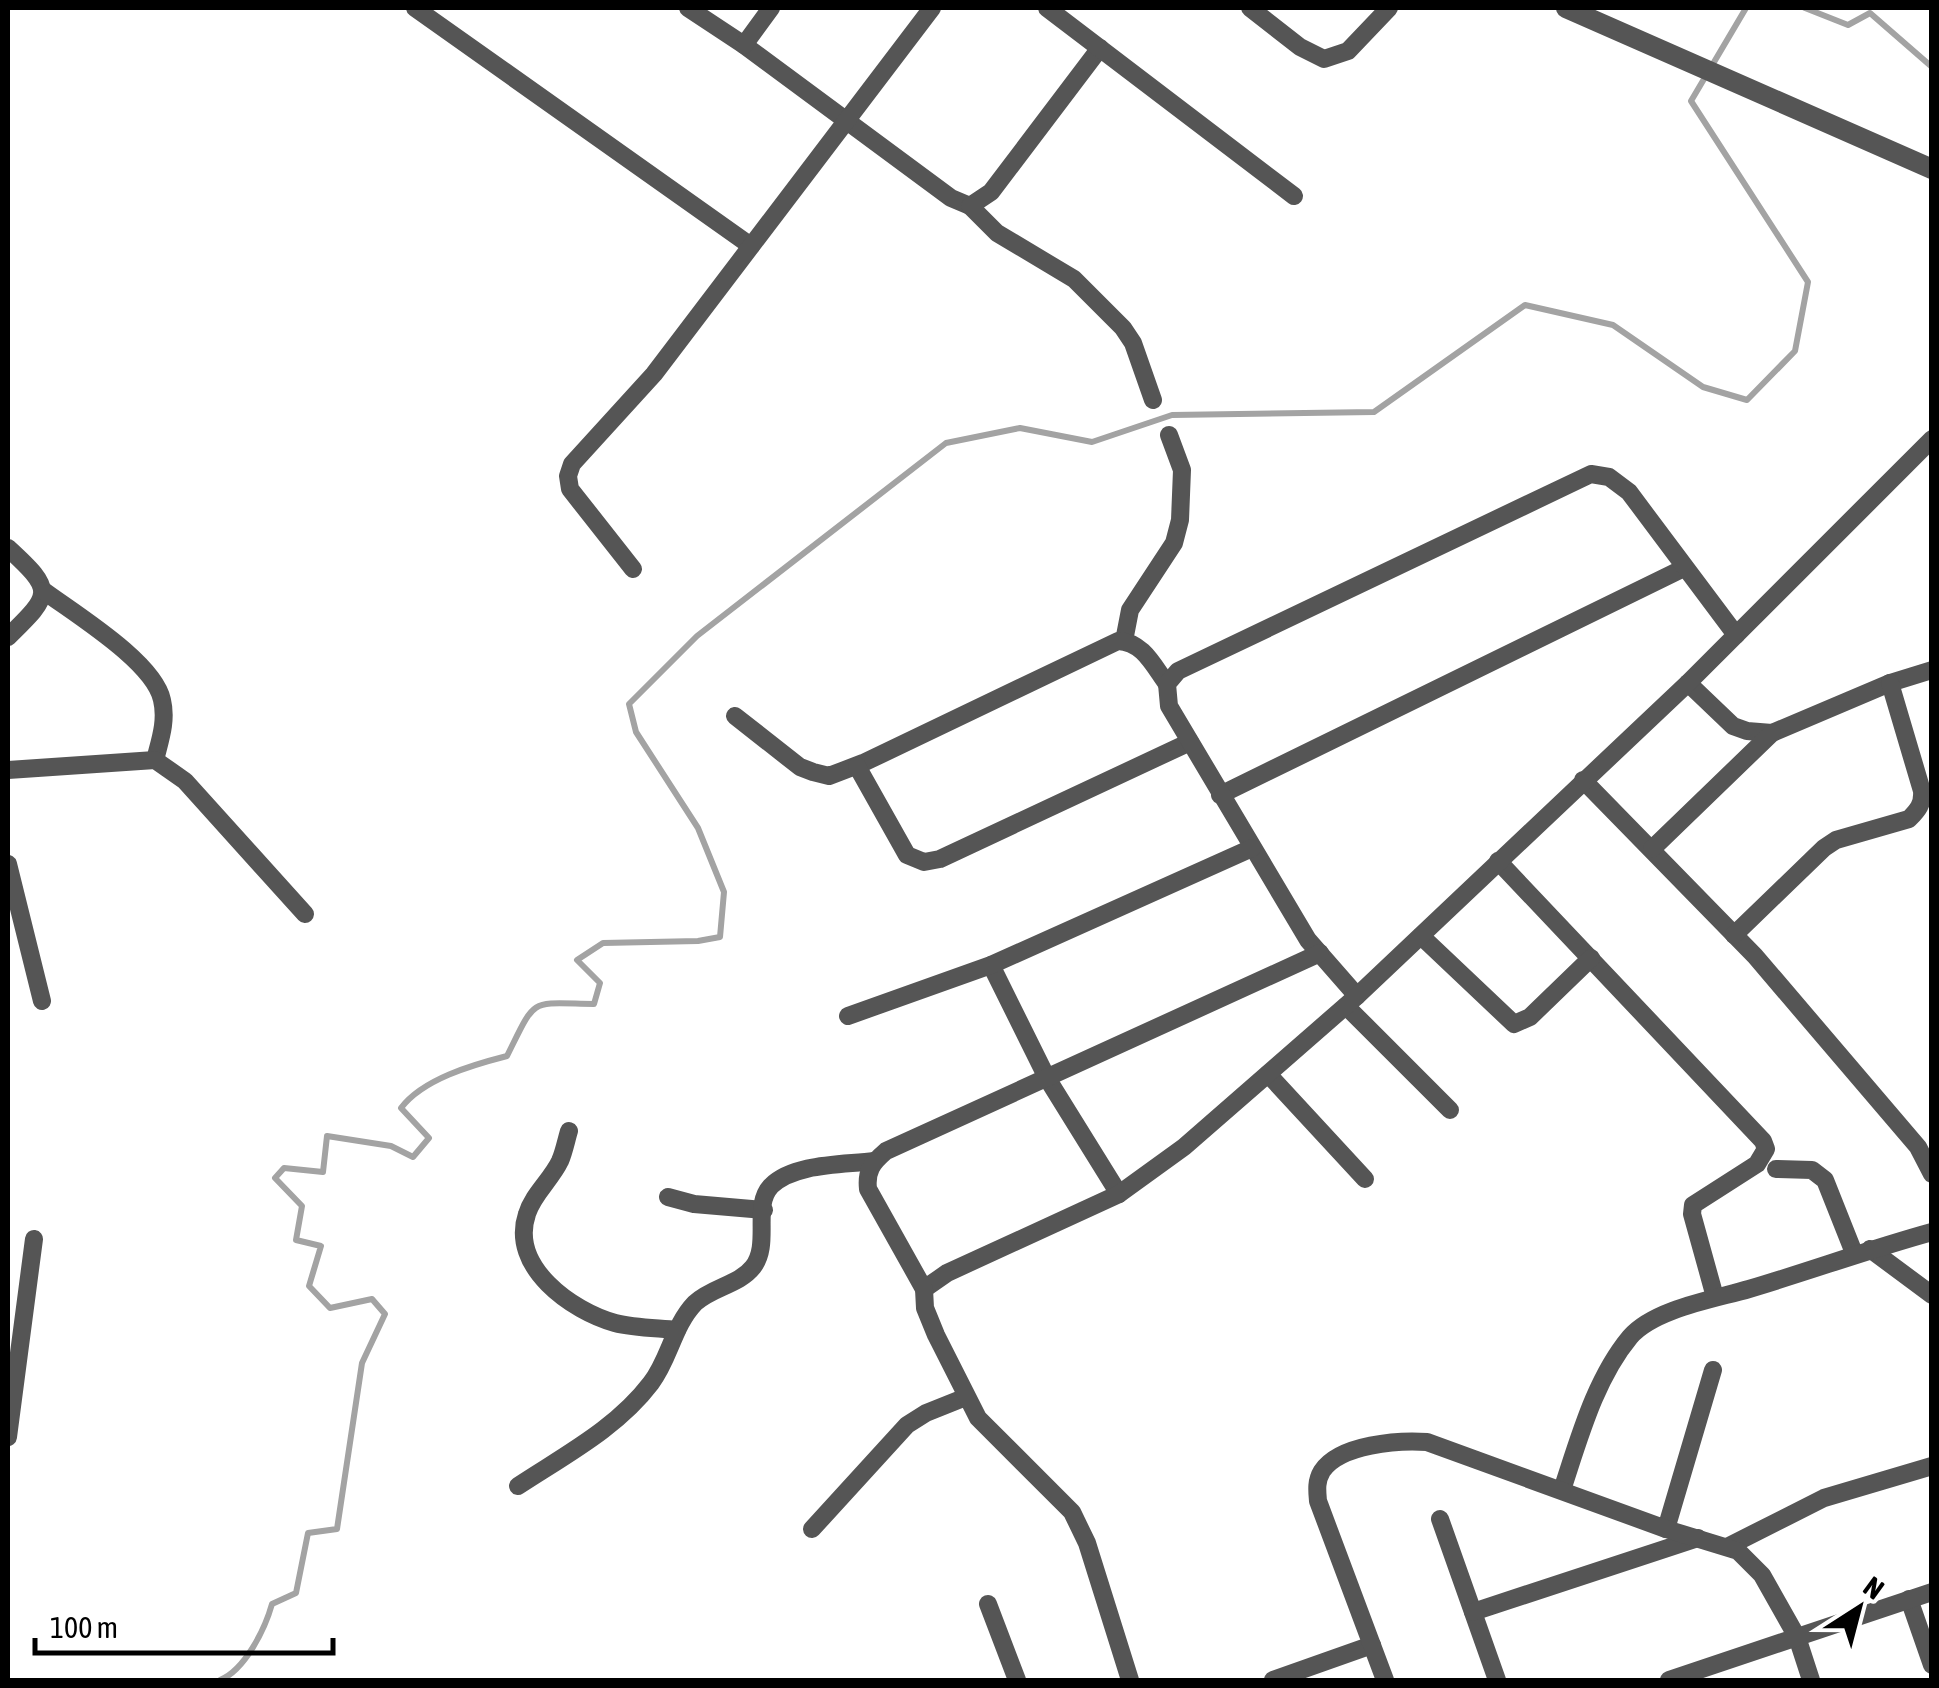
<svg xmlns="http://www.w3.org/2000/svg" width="1939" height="1688" viewBox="0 0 1939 1688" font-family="'Asap Condensed',sans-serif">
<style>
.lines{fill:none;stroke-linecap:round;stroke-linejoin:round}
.stream{stroke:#a3a3a3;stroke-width:6}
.minor{stroke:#555;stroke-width:18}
.tertiary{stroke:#555;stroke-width:20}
</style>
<rect width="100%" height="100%" fill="#fff"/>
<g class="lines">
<g class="stream">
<path d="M1805 8 1848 25 1870 13 1932 67"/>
<path d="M220 1680C245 1670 265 1629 272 1604L296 1593 308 1533 337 1529 362 1363 385 1314 372 1299 330 1308 309 1286 321 1246 296 1240 302 1206 275 1178 284 1168 323 1172 327 1136 391 1146 413 1157 429 1138 401 1108C423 1079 472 1065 507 1056 537 996 528 1003 594 1004L600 983 577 960 603 943 698 941 720 937 724 892 698 828 636 732 629 704 697 636 946 443 1020 428 1092 442 1172 415 1374 412 1525 305 1613 325 1703 387 1747 400 1795 351 1808 282 1691 101 1746 8"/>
</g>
<g class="minor">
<path d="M415 8 751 246"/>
<path d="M688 8 744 45 951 198 970 206 991 192 1100 48"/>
<path d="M1047 8 1294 196"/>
<path d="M1250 8 1300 47 1324 59 1348 51 1389 8"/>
<path d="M744 45 771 8"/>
<path d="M970 206 997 233 1074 279 1123 328 1133 343 1153 400"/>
<path d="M8 548C55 591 52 594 8 637"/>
<path d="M633 569 570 489 568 476 572 464 654 374 932 8"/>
<path d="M44 591C75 614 154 662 162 700 167 721 160 740 155 760"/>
<path d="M1124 641 1130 610 1174 543 1180 520 1182 470 1169 435"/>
<path d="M1688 683 1733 726 1747 731 1772 733 1890 683 1932 670"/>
<path d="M735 716 800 767 813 772 829 776 863 763 1118 641C1143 642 1153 665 1167 684"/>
<path d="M857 766 907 855 924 862 940 859 1190 742"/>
<path d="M8 770 155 760 185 781 305 914"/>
<path d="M1583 780 1755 956 1918 1147 1932 1174"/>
<path d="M1220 795 1684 568"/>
<path d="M1652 849 1772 733"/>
<path d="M1498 861 1763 1141 1766 1149 1757 1164 1693 1205 1692 1214 1715 1297"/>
<path d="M8 864 42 1001"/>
<path d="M1734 935 1824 848 1836 840 1909 819C1918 810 1923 804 1922 791L1890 683"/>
<path d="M1421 936 1514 1024 1530 1017 1591 958"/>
<path d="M991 965 1047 1078 1119 1194"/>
<path d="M1357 996 1308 940 1169 706 1167 684 1178 671 1591 474 1609 477 1629 492 1736 635"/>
<path d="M1346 1006 1450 1110"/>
<path d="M848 1016 991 965 1252 848"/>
<path d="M1268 1074 1365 1179"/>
<path d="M569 1131C566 1141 564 1152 560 1161 551 1180 533 1194 527 1214 509 1267 572 1311 615 1323 634 1328 657 1328 677 1330"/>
<path d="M1776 1169 1812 1170 1825 1180 1854 1253"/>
<path d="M668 1197 694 1204 764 1210"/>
<path d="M1870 1249 1932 1295"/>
<path d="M924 1289 947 1273 1119 1194 1184 1147 1357 996 1688 683 1932 439"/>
<path d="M8 1437 34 1239"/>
<path d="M518 1486C565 1455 617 1428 651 1383 670 1358 673 1326 695 1303 712 1287 739 1285 753 1267 771 1244 752 1206 771 1186 794 1163 844 1165 874 1161"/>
<path d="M1562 1490C1579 1439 1595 1379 1630 1337 1654 1309 1715 1299 1749 1289 1810 1271 1870 1249 1932 1232"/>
<path d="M1440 1519 1497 1680"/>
<path d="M812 1529 907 1425 926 1413 966 1397"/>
<path d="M1666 1529 1713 1370"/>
<path d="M1729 1546 1824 1498 1932 1466"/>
<path d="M1909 1599 1932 1665"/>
<path d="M988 1604 1017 1680"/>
<path d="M1473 1612 1698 1538"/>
<path d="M1130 1680 1087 1543 1072 1512 978 1418 936 1335 925 1308 924 1289 868 1189C866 1171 872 1163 886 1151L1320 953"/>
<path d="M1273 1680 1372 1645"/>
<path d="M1385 1680 1318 1501C1317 1490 1316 1481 1322 1471 1340 1444 1399 1440 1427 1442L1666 1529 1738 1551 1762 1575 1797 1637 1811 1680"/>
<path d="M1669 1680 1932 1592"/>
</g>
<path class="tertiary" d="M1566 8 1932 169"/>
</g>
<rect width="1939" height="1688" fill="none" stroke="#000000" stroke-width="20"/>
<g transform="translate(1859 1608) rotate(36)" stroke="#ffffff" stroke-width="8" paint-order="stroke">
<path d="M0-8L18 38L0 25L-18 38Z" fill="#000000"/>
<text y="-15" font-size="28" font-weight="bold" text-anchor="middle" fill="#000000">N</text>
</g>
<path d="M35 1638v15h298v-15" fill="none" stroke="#000000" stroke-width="5"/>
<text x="50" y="1638" font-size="30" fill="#000000" stroke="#ffffff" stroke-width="8" paint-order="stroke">100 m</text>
</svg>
